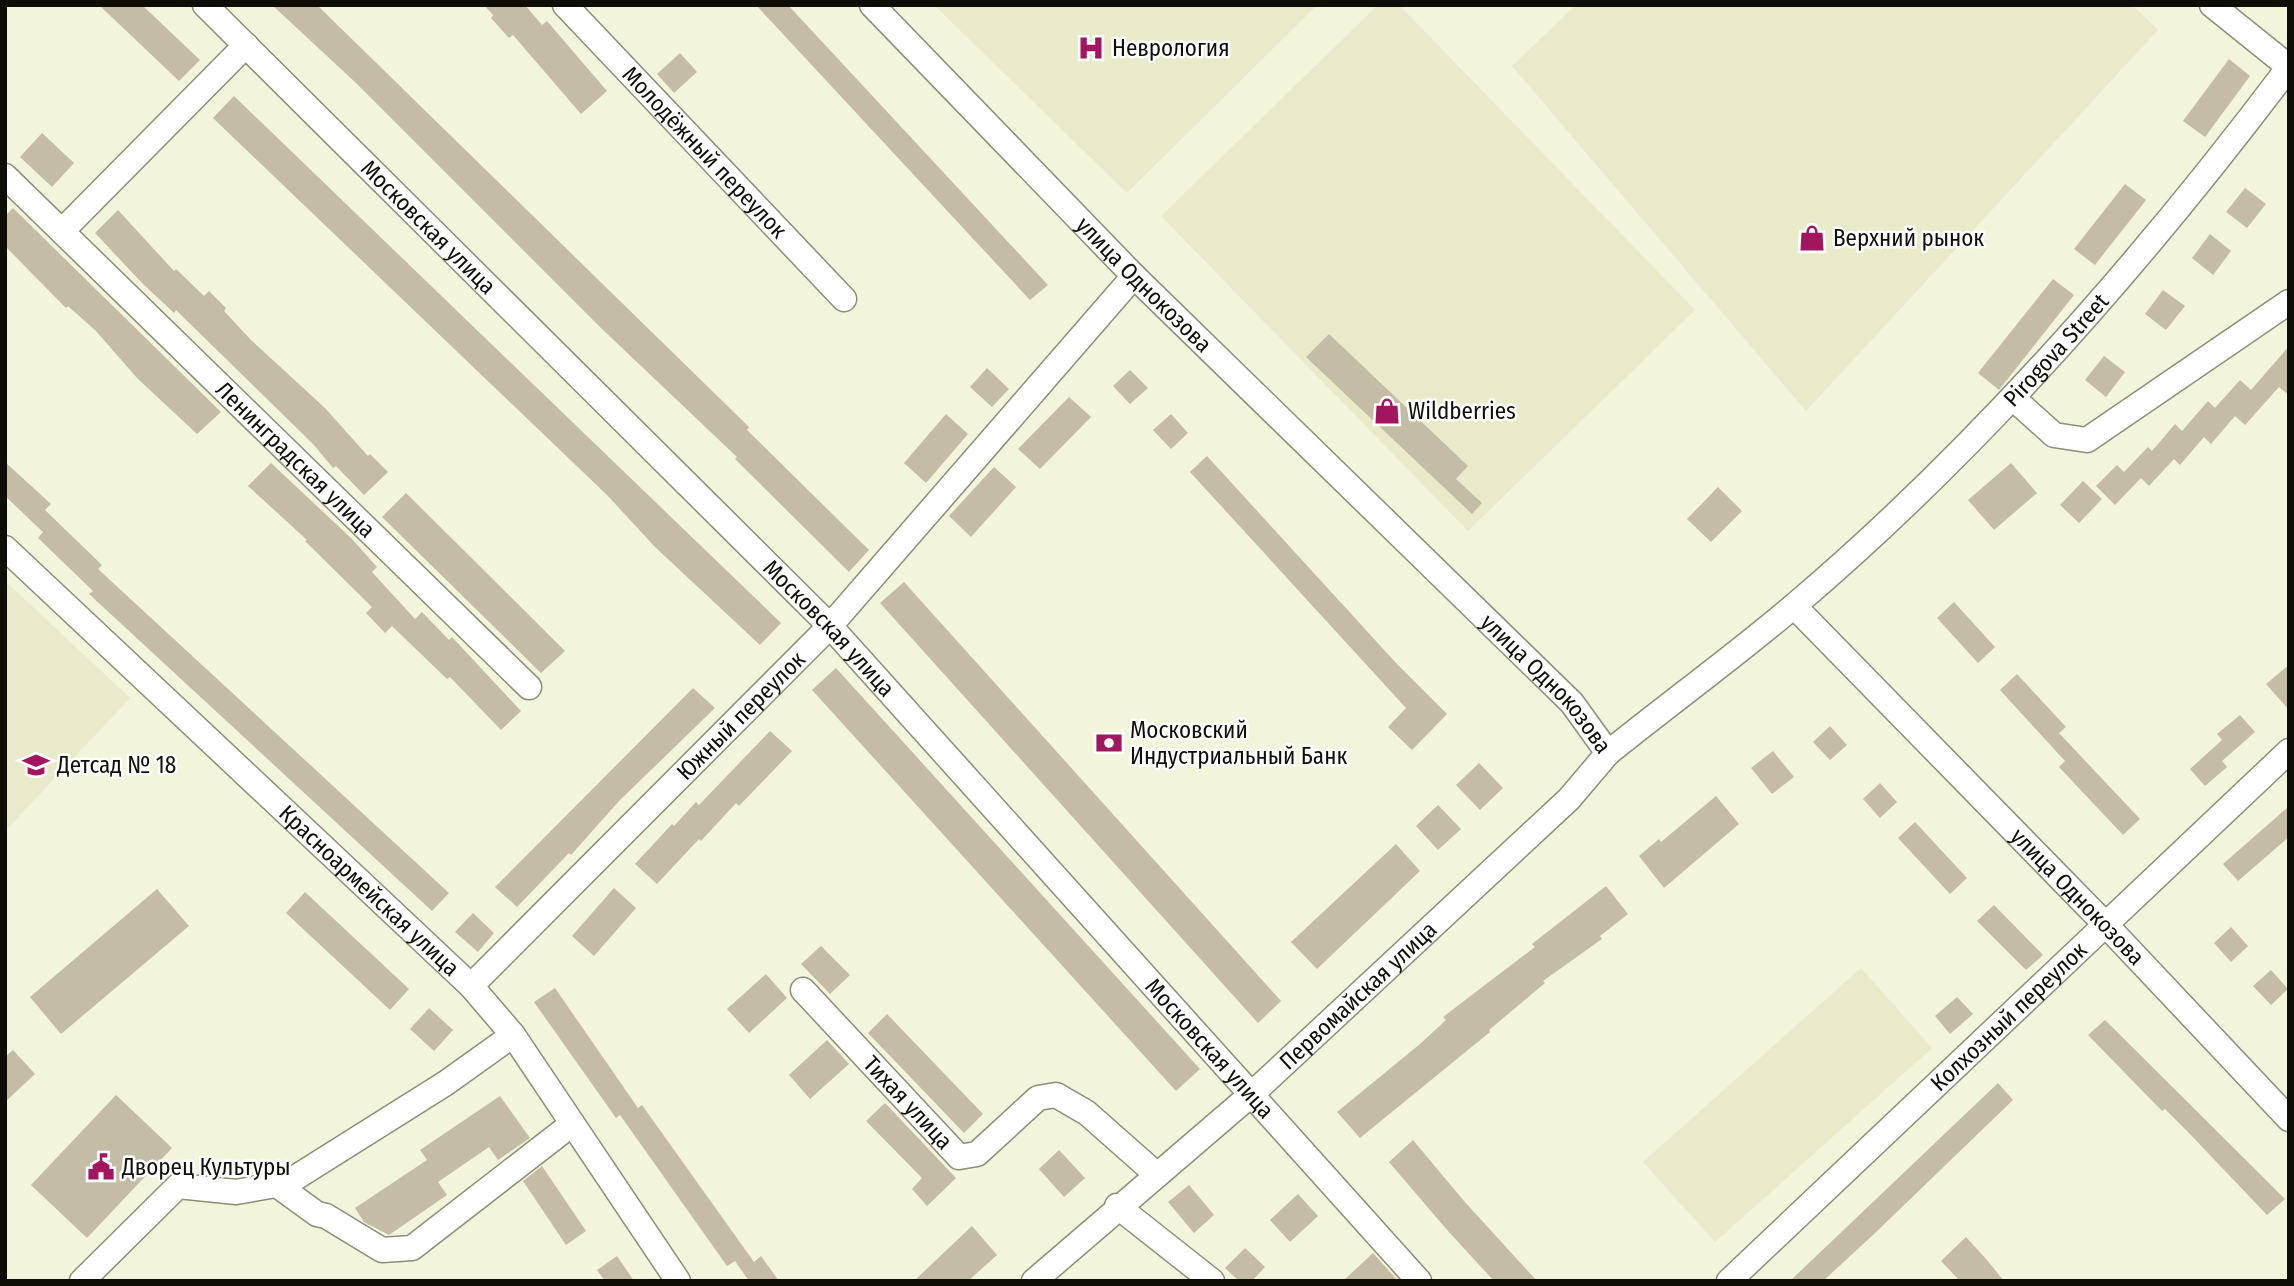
<svg xmlns="http://www.w3.org/2000/svg" width="2294" height="1286" viewBox="0 0 2294 1286" font-family="'Fira Sans Condensed',sans-serif">
<style>
.built{fill:#e8eaca}
.building{fill:#c5bca5}
.lines{fill:none;stroke-linecap:round;stroke-linejoin:round}
.minor-casing{stroke:#8c8e77;stroke-width:27}
.minor{stroke:#fff;stroke-width:24}
.labels{text-anchor:middle;dominant-baseline:central;stroke-width:5;stroke-linejoin:round;paint-order:stroke}
.poi-label{font-size:23px;fill:#0e0e06;stroke:#fff;text-anchor:start}
.street-label{font-size:23px;fill:#0e0e06;stroke:#fff}
</style>
<rect width="100%" height="100%" fill="#f2f4db"/>
<g class="built">
<path d="M934 5H1317L1127 193Z"/>
<path d="M1378 5H1399L1695 310 1468 531 1161 216Z"/>
<path d="M1576 5H2132L2158 30 1806 411 1512 66Z"/>
<path d="M5 581 130 698 5 831Z"/>
<path d="M1861 968 1932 1048 1715 1242 1643 1162Z"/>
</g>
<g class="building">
<path d="M99 5H142L200 60 179 81Z"/>
<path d="M272 5H317L749 427 747 430 869 550 849 572 735 459 737 457 601 328 355 82Z"/>
<path d="M484 5H525L542 25 547 21 607 91 581 114 513 35 509 38 491 18 493 15Z"/>
<path d="M756 5H788L1048 285 1030 300Z"/>
<path d="M680 53 697 72 674 93 657 74Z"/>
<path d="M2229 59 2250 76 2205 137 2183 121Z"/>
<path d="M234 96 781 623 760 645 655 547 607 495 213 118Z"/>
<path d="M42 133 74 163 52 187 20 157Z"/>
<path d="M2125 184 2146 200 2095 265 2074 249Z"/>
<path d="M2245 188 2266 204 2247 228 2226 212Z"/>
<path d="M13 208 221 412 197 434 137 378 96 331 68 306 66 308 5 246V216Z"/>
<path d="M118 210 174 271 176 269 204 296 209 291 226 308 224 311 251 340 325 408 368 456 370 454 388 472 364 495 336 466 333 468 314 445 176 310 174 313 143 284 95 233Z"/>
<path d="M2210 234 2231 251 2213 275 2192 258Z"/>
<path d="M2053 279 2074 295 1999 390 1978 373Z"/>
<path d="M2163 290 2185 306 2166 330 2145 314Z"/>
<path d="M1329 334 1468 466 1456 479 1482 503 1472 514 1306 357Z"/>
<path d="M2289 346V395L2279 387 2245 425 2235 416 2211 444 2204 437 2180 465 2174 459 2149 486 2141 478 2115 505 2096 486 2117 465 2124 472 2148 447 2152 451 2175 424 2182 431 2208 401 2215 408 2240 380 2251 390Z"/>
<path d="M2104 356 2125 372 2106 397 2085 380Z"/>
<path d="M987 368 1009 389 992 407 970 387Z"/>
<path d="M1130 370 1148 388 1130 404 1113 386Z"/>
<path d="M1069 397 1091 417 1040 469 1018 449Z"/>
<path d="M946 414 968 434 926 483 904 463Z"/>
<path d="M1171 414 1188 433 1171 449 1153 430Z"/>
<path d="M1207 456 1396 663 1447 714 1412 750 1388 727 1406 708 1190 472Z"/>
<path d="M5 462 51 504 45 510 102 565 98 569 449 893 432 911 89 594 93 591 38 538 43 532 5 496Z"/>
<path d="M271 463 351 538 377 567 372 572 415 619 422 612 449 640 452 637 521 711 501 730 450 677 447 679 392 626 385 633 366 613 372 607 305 541 307 540 248 486Z"/>
<path d="M2011 463 2037 493 1994 530 1968 500Z"/>
<path d="M994 467 1016 487 971 537 949 516Z"/>
<path d="M2083 481 2102 499 2079 523 2060 505Z"/>
<path d="M1718 487 1742 511 1711 542 1687 519Z"/>
<path d="M406 493 565 651 541 673 382 517Z"/>
<path d="M904 582 1281 1001 1258 1023 880 603Z"/>
<path d="M1954 602 1995 647 1978 663 1937 618Z"/>
<path d="M2289 665V710L2266 684Z"/>
<path d="M836 668 1200 1069 1176 1091 812 690Z"/>
<path d="M2017 674 2066 727 2059 733 2140 819 2123 835 2059 767 2065 761 2000 690Z"/>
<path d="M693 688 715 708 619 801 571 855 569 853 517 907 495 887Z"/>
<path d="M2240 715 2255 732 2222 761 2227 767 2205 786 2190 769 2222 740 2217 734Z"/>
<path d="M1830 726 1847 745 1830 760 1813 742Z"/>
<path d="M770 731 792 751 739 806 736 803 701 841 699 839 657 884 635 864 672 824 674 826 696 802 699 805Z"/>
<path d="M1773 751 1794 777 1772 794 1751 768Z"/>
<path d="M1479 763 1503 788 1480 810 1456 785Z"/>
<path d="M1880 783 1897 802 1880 818 1863 799Z"/>
<path d="M1716 796 1739 824 1664 888 1639 856 1659 839 1661 842Z"/>
<path d="M1438 805 1461 829 1438 850 1416 826Z"/>
<path d="M2289 806V837L2238 881 2223 864Z"/>
<path d="M1915 822 1967 878 1950 894 1898 838Z"/>
<path d="M1396 844 1420 871 1317 969 1291 942Z"/>
<path d="M1606 886 1628 914 1600 936 1602 939 1543 981 1545 983 1489 1030 1490 1032 1360 1138 1337 1112 1420 1044 1446 1020 1443 1017 1535 947 1532 944Z"/>
<path d="M614 888 636 908 594 956 572 936Z"/>
<path d="M157 889 189 926 61 1034 30 997Z"/>
<path d="M305 892 409 989 390 1010 286 913Z"/>
<path d="M1994 905 2043 955 2026 970 1977 921Z"/>
<path d="M473 913 494 933 478 952 455 932Z"/>
<path d="M2231 927 2248 946 2231 962 2214 943Z"/>
<path d="M821 946 850 975 830 994 801 964Z"/>
<path d="M2271 970 2288 989 2271 1005 2253 986Z"/>
<path d="M766 974 787 998 749 1033 727 1009Z"/>
<path d="M555 988 638 1108 642 1105 754 1262 761 1256 779 1281H749L735 1261 727 1266 620 1115 616 1118 534 1002Z"/>
<path d="M1957 997 1973 1014 1950 1034 1935 1016Z"/>
<path d="M429 1008 453 1030 434 1051 410 1029Z"/>
<path d="M887 1014 983 1114 964 1133 868 1033Z"/>
<path d="M2105 1020 2285 1199 2267 1215 2187 1131 2165 1109 2162 1111 2088 1035Z"/>
<path d="M827 1040 849 1064 810 1099 789 1075Z"/>
<path d="M13 1050 35 1074 5 1102V1057Z"/>
<path d="M1998 1083 2013 1100 1873 1235 1823 1281H1790Z"/>
<path d="M116 1095 172 1148 87 1238 31 1185Z"/>
<path d="M500 1096 530 1138 498 1160 489 1147 438 1182 447 1195 389 1235 364 1222 355 1208 427 1160 420 1150Z"/>
<path d="M885 1103 956 1178 927 1206 912 1189 922 1178 866 1121Z"/>
<path d="M1413 1140 1464 1201 1537 1281H1494L1448 1231 1389 1162Z"/>
<path d="M1059 1150 1085 1178 1064 1197 1039 1169Z"/>
<path d="M542 1166 586 1231 566 1245 523 1181Z"/>
<path d="M1189 1185 1214 1215 1194 1233 1168 1202Z"/>
<path d="M1298 1194 1318 1216 1290 1242 1270 1220Z"/>
<path d="M972 1226 997 1255 968 1281H914Z"/>
<path d="M1966 1237 1987 1260 2004 1281H1960L1941 1261Z"/>
<path d="M1245 1248 1265 1267 1252 1281H1239L1225 1268Z"/>
<path d="M1373 1253 1398 1281H1343Z"/>
<path d="M617 1256 634 1281H605L597 1270Z"/>
</g>
<g class="lines">
<g class="minor-casing">
<g id="minor">
<path id="s1" d="M205 5 830 626 1419 1281"/>
<path id="s2" d="M565 5 844 299"/>
<path id="s3" d="M872 5 1134 276 1572 703 1608 753C1670 703 1735 656 1795 605 1981 447 2143 261 2289 67L2212 5"/>
<path id="s4" d="M5 176 529 687"/>
<path d="M62 231 246 45"/>
<path d="M2014 399 2054 435 2087 440 2289 302"/>
<path id="s5" d="M5 548 471 986 513 1035 678 1281"/>
<path id="s6" d="M1794 606 2105 924 2289 1119"/>
<path id="s7" d="M471 986 830 626 1134 276"/>
<path id="s8" d="M803 990 959 1157 977 1154 1038 1098 1056 1095 1087 1113 1156 1174"/>
<path d="M277 1185 317 1214 326 1216 382 1250 412 1248 572 1124"/>
<path d="M1117 1206 1212 1281"/>
<path d="M82 1281 178 1186 236 1192 287 1183 446 1083 513 1035"/>
<path id="s9" d="M1034 1281 1253 1093 1569 799 1608 753"/>
<path id="s10" d="M1729 1281 2289 751"/>
</g>
</g>
<use href="#minor" class="minor"/>
</g>
<defs>
<g id="hospital-bare" transform="scale(2.1)"><path d="M-5-5h3v3.5h4V-5h3V5h-3V1.5h-4V5h-3Z" fill="#a2165f" stroke="#fff" stroke-width="2.5" paint-order="stroke"/></g>
<g id="shop-bare" transform="scale(2.1)"><path d="M-5-2.5h2.3a2.7 3.5 0 0 1 5.4 0H5L5.5 6h-11ZM-1.5-2.5h3a1.5 2.3 0 0 0-3 0Z" fill="#a2165f" stroke="#fff" stroke-width="2.5" paint-order="stroke"/></g>
<g id="bank-bare" transform="scale(2.1)"><path d="M-6-4H6V4H-6ZM0-2.3a2.3 2.3 0 1 0 0 4.6a2.3 2.3 0 1 0 0-4.6Z" fill="#a2165f" stroke="#fff" stroke-width="2.5" paint-order="stroke"/></g>
<g id="school-bare" transform="scale(2.1)"><path d="M0-5L7-2L0 1L-7-2ZM-4 1L0 2.5L4 1V4Q0 6-4 4Z" fill="#a2165f" stroke="#fff" stroke-width="2.5" paint-order="stroke"/></g>
<g id="civic-bare" transform="scale(2.1)"><path d="M-.6-6.5H3V-4.5H.6V-3L4-1V1h2V6H-6V1h2V-1L-.6-3ZM-1.2 2.5V6h2.4V2.5Z" fill="#a2165f" stroke="#fff" stroke-width="2.5" paint-order="stroke"/></g>
</defs>
<g fill-rule="evenodd">
<use href="#hospital-bare" x="1091" y="48"/>
<use href="#shop-bare" x="1812" y="238"/>
<use href="#shop-bare" x="1387" y="411"/>
<use href="#bank-bare" x="1109" y="743"/>
<use href="#school-bare" x="36" y="765"/>
<use href="#civic-bare" x="101" y="1167"/>
</g>
<g class="labels">
<g class="poi-label">
<text x="1112" y="48">Неврология</text>
<text x="1833" y="238">Верхний рынок</text>
<text x="1408" y="411">Wildberries</text>
<text x="1130" y="730">Московский<tspan x="1130" dy="26">Индустриальный Банк</tspan></text>
<text x="57" y="765">Детсад № 18</text>
<text x="122" y="1167">Дворец Культуры</text>
</g>
<g class="street-label">
<text stroke="none"><textPath href="#s2" startOffset="203">Молодёжный переулок</textPath></text>
<text stroke="none"><textPath href="#s1" startOffset="315">Московская улица</textPath></text>
<text stroke="none"><textPath href="#s3" startOffset="390">улица Однокозова</textPath></text>
<text stroke="none"><textPath href="#s3" startOffset="1654">Pirogova Street</textPath></text>
<text stroke="none"><textPath href="#s4" startOffset="406">Ленинградская улица</textPath></text>
<text stroke="none"><textPath href="#s1" startOffset="882">Московская улица</textPath></text>
<text stroke="none"><textPath href="#s3" startOffset="957">улица Однокозова</textPath></text>
<text stroke="none"><textPath href="#s7" startOffset="382">Южный переулок</textPath></text>
<text stroke="none"><textPath href="#s5" startOffset="500">Красноармейская улица</textPath></text>
<text stroke="none"><textPath href="#s6" startOffset="406">улица Однокозова</textPath></text>
<text stroke="none"><textPath href="#s9" startOffset="432">Первомайская улица</textPath></text>
<text stroke="none"><textPath href="#s10" startOffset="385">Колхозный переулок</textPath></text>
<text stroke="none"><textPath href="#s1" startOffset="1449">Московская улица</textPath></text>
<text stroke="none"><textPath href="#s8" startOffset="154">Тихая улица</textPath></text>
</g>
</g>
<rect width="2294" height="1286" fill="none" stroke="#0e0e06" stroke-width="14"/>
</svg>
